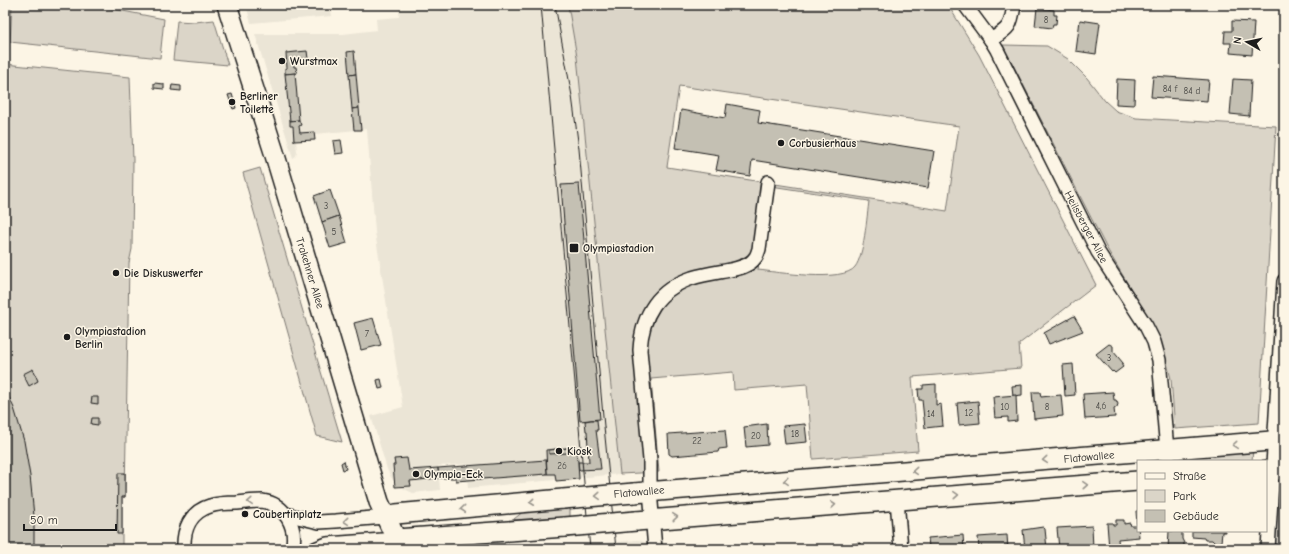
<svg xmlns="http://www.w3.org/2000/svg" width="1289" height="554" viewBox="0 0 1289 554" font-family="'Comic Neue',sans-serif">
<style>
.built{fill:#ebe5d6}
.green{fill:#dbd5c8;stroke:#7c7872;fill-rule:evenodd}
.building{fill:#c4c0b3;stroke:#1c1c1c}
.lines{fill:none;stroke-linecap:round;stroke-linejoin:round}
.street-casing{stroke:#1c1c1c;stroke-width:16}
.secondary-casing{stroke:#1c1c1c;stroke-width:22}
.street{stroke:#fcf5e5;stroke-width:13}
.secondary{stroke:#fcf5e5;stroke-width:19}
.tram{stroke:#1c1c1c;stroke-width:1}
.secondary-bridge-casing{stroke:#1c1c1c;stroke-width:22;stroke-linecap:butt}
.secondary-bridge{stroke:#fcf5e5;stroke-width:19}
.oneway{stroke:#97938b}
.poi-dot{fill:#1c1c1c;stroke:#fcf5e5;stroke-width:1.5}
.labels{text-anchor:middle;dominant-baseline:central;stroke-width:3;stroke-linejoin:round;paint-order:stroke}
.number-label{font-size:9px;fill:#464542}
.poi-label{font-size:11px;font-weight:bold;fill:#1c1c1c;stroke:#fcf5e5;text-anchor:start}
.street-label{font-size:11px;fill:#1c1c1c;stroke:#fcf5e5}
</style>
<rect width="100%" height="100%" fill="#fcf5e5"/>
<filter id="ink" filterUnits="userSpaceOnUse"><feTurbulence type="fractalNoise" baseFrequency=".025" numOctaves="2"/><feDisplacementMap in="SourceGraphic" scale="8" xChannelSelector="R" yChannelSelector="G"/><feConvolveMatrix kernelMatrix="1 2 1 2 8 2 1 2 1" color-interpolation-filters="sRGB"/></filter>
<g filter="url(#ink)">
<g class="built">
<path d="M246 5H330L332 16 251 23Z"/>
<path d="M400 5H568L577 57 620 474 468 488 466 464 438 466 440 490 413 493 400 487H395V483L391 477 387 469 371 416 403 407 375 232 367 129 315 134V140L296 141 297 152 296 156 293 158 255 34H343L377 30 376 19 399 17Z"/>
<path d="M623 5H691V9Z"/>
<path d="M638 540 649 543 650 549H556V547L567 546Z"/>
</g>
<g class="green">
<path d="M12 5H92L164 19 160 58 10 42Z"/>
<path d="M568 5H623L691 9V5H948L979 55 1096 285 1019 344 1021 368 912 377 918 451 813 459 807 384 734 390 733 372 651 379 659 472 620 474 577 57ZM679 86 959 126 947 211 667 167ZM771 186 869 201C867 216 864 256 855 267 843 283 777 272 758 270Z"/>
<path d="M214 20 228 65 173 60 177 21 195 22Z"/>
<path d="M1003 45 1047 46 1068 59 1087 78 1105 101 1116 111 1136 118 1276 126 1259 423 1175 429 1171 379 1166 359 1158 335 1106 247Z"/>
<path d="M5 64 130 77 133 160 132 249 129 263 125 497H122V549H5Z"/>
<path d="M260 168 342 442 317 436 243 173Z"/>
<path d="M1253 449 1252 461H1177V457Z"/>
<path d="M1277 503H1284V549H1274Z"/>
<path d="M570 508V517L514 521V519L524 511Z"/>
</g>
<g class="building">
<path d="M1037 8 1054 10V15H1057L1056 24H1053L1052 28 1035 26Z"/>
<path d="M1080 20 1100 23 1096 54 1076 51Z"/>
<path d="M1232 21 1254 22 1252 55 1230 53 1231 43H1224L1225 31H1232Z"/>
<path d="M307 51 308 59 293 60 294 67H296L297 73 285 74V68H287L286 53Z"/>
<path d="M354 51 356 74 349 75 347 52Z"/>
<path d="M295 73 299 120 290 121 285 74Z"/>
<path d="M356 74 359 108 352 109 349 75Z"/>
<path d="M1153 76 1209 80 1207 101 1151 97Z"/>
<path d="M1117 79 1135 80 1134 105 1116 104Z"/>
<path d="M1233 79 1251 80 1249 116 1230 114Z"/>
<path d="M154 83 164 84V89L154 88Z"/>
<path d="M172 85 181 86V91L171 90Z"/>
<path d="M232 94 236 108 233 109 228 95Z"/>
<path d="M727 104 760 110 758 123 934 151 928 188 752 160 750 176 716 170 719 155 675 148 681 110 725 118Z"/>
<path d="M359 108 361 130H354L352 109Z"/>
<path d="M299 120 301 125 299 126 300 133 314 132 315 140 294 141 293 126H290V121Z"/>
<path d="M341 140 343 153 335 154 333 141Z"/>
<path d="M579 184 600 419 580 421 561 185Z"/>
<path d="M330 190 339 216 322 222 314 196Z"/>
<path d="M339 216 347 243 330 248 322 222Z"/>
<path d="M1074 316 1083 331 1049 344 1044 333Z"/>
<path d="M373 318 381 345 361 350 354 323Z"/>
<path d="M1109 344 1113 346V351L1123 363 1121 364 1123 367 1115 373 1113 371 1112 372 1096 354Z"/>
<path d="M1073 364 1075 395 1065 396 1063 365Z"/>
<path d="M33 369 38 381 29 386 23 374Z"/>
<path d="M381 379 383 388 379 389 377 380Z"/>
<path d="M936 384V405L941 404 943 426 925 428 922 400H919L918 389H923V385Z"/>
<path d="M1022 385V395L1013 396 1012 386Z"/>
<path d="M5 389 14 408 24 441 30 476 34 516V549H5Z"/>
<path d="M1032 392H1040L1041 397 1061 395 1063 416 1034 419Z"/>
<path d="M1113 392 1114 400H1116L1118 404 1117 407 1114 409 1115 417 1085 419 1083 394Z"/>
<path d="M1016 395 1017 421 1008 422V417L995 418 993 397Z"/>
<path d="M92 397H98V404L91 403Z"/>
<path d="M978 401 980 423 959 425 957 403Z"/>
<path d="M92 418H98V425L91 424Z"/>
<path d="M591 420H597L598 430H596L601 469 579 470 578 462H589L587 431H586L585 421Z"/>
<path d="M767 424 768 445 746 447 744 427Z"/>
<path d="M805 424 807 442 785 444 783 426Z"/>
<path d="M725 430 727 448 719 449 718 452 672 456 669 454 668 434Z"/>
<path d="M577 447 579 479 556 481 555 474H547L546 450Z"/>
<path d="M568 448V453L549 454V450Z"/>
<path d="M407 458 409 470 438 468 439 478 410 481 411 486 395 487 393 465H395L394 459Z"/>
<path d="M546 460 547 474 456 481V478H439L438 468Z"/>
<path d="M344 461 346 469 343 470 341 463Z"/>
<path d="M118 473H125V497H122V534H117Z"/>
<path d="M1136 511H1138V524H1137Z"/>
<path d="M1116 520H1124V524L1130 523 1131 526H1138L1139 537 1118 539 1119 549H1109L1107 523H1113V525H1116Z"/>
<path d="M1092 526 1093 549H1059L1057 528Z"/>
<path d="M1043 527 1045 529 1047 549H1025L1023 530Z"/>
<path d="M1169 531H1182V539L1184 543V549H1168Z"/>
<path d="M1192 531H1225V532H1222L1221 542 1218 544 1215 543 1212 540H1205L1204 538 1192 537Z"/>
<path d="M963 535 964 549H933V546L929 547 928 538Z"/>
<path d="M1007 535 1008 549H979L978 537Z"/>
<path d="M860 543 861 549H810V548Z"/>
</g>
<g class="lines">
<g class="street-casing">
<g id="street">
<path d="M965 5 991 40 997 50 1098 252 1146 326 1154 342 1159 360 1168 461"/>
<path d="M991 40C1009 28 1011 27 1014 5"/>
<path d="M897 500 901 549"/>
<path d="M285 514 319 522 336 521 385 517"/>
<path d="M184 549C183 530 190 512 210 506 218 503 228 503 237 503 245 502 254 501 262 501 285 504 298 528 292 549"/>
<path d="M315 549 327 544 396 539"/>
<path d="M655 549 650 491V460L640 350C642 315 657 290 692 278 702 275 714 273 725 271 735 269 749 267 755 258 757 256 758 252 759 249L768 182"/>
<path d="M1268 549 1284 281"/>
</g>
</g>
<g class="secondary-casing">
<g id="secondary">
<path d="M227 5 274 152 379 502 396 539 403 549"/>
<path d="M1266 471 1284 469"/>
<path d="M634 493 1284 440"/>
<path d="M385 517 396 514 563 499"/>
<path d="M636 521 1138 481"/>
<path d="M396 539 565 527"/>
</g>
</g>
<use href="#street" class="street"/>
<use href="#secondary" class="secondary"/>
<g class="tram">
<path d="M541 5 590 549"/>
<path d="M555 5 572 96 579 149 603 416 616 549"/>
</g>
<g class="secondary-bridge-casing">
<g id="secondary-bridge">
<path d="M563 499 634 493"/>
<path d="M565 527 636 521"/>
</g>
</g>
<use href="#secondary-bridge" class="secondary-bridge"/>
</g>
<defs><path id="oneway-chevron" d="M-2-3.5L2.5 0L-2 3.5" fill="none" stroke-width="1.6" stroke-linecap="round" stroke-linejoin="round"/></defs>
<g class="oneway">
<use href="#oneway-chevron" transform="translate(1235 445) rotate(175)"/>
<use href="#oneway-chevron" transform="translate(1045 460) rotate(175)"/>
<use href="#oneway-chevron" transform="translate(915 471) rotate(175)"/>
<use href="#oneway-chevron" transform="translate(786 481) rotate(176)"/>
<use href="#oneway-chevron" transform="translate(1085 485) rotate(-4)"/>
<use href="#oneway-chevron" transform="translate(956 495) rotate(-4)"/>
<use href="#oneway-chevron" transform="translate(598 496) rotate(176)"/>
<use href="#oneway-chevron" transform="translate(250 502) rotate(176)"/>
<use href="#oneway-chevron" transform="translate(532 502) rotate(174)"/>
<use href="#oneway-chevron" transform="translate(833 505) rotate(-5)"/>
<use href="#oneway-chevron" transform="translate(463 509) rotate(175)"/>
<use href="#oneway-chevron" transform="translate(675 517) rotate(-5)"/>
<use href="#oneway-chevron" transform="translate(346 521) rotate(175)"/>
</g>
</g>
<g class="poi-dot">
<circle cx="282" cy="61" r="4"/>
<circle cx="232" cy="102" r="4"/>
<circle cx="781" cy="143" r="4"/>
<rect x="569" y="243" width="10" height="10" rx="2"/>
<circle cx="116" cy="273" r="4"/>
<circle cx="67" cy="337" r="4"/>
<circle cx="559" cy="451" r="4"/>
<circle cx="416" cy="474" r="4"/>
<circle cx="245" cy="514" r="4"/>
</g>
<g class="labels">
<g class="number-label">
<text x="1046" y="20">8</text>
<text x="1170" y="89">84 f</text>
<text x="1192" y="91">84 d</text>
<text x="326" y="206">3</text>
<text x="334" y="232">5</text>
<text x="367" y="334">7</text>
<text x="1109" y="358">3</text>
<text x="1101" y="406">4,6</text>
<text x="1005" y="407">10</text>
<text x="1047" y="407">8</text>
<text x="969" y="413">12</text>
<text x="931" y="414">14</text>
<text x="795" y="434">18</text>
<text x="756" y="436">20</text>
<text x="697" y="441">22</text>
<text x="562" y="466">26</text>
</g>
<g class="poi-label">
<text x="290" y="61">Wurstmax</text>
<text x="240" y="96">Berliner<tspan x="240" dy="13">Toilette</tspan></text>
<text x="789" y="143">Corbusierhaus</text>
<text x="583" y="248">Olympiastadion</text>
<text x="124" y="273">Die Diskuswerfer</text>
<text x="75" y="331">Olympiastadion<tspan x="75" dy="13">Berlin</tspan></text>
<text x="567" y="451">Kiosk</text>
<text x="424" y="474">Olympia-Eck</text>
<text x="253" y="514">Coubertinplatz</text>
</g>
<g class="street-label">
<text transform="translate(1086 227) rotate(62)">Heilsberger Allee</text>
<text transform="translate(310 273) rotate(73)">Trakehner Allee</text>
<text transform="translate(1089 457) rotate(-5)">Flatowallee</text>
<text transform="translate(639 492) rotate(-5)">Flatowallee</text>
</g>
</g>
<rect width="1289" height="554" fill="none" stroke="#fcf5e5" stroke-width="20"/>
<rect x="10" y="10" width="1269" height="534" fill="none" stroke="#1c1c1c" stroke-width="1.5" filter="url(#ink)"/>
<rect x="1137" y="460" width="130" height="72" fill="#fcf5e5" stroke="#a29e95"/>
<rect x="1145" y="473" width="20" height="6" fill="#fcf5e5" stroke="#a29e95"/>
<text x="1173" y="480" font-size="12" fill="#1c1c1c">Straße</text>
<rect x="1145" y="490" width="20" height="12" fill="#dbd5c8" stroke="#a29e95"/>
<text x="1173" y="500" font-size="12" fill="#1c1c1c">Park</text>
<rect x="1145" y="510" width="20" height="12" fill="#c4c0b3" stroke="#a29e95"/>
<text x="1173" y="520" font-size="12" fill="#1c1c1c">Gebäude</text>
<g transform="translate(1247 42) rotate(279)" stroke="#fcf5e5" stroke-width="3" paint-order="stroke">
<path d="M0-3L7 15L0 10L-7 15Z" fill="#1c1c1c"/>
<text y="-6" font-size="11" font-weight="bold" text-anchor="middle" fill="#1c1c1c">N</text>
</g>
<path d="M24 524v6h92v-6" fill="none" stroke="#1c1c1c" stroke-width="2"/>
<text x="30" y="524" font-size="12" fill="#1c1c1c" stroke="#fcf5e5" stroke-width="3" paint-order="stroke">50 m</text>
</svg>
